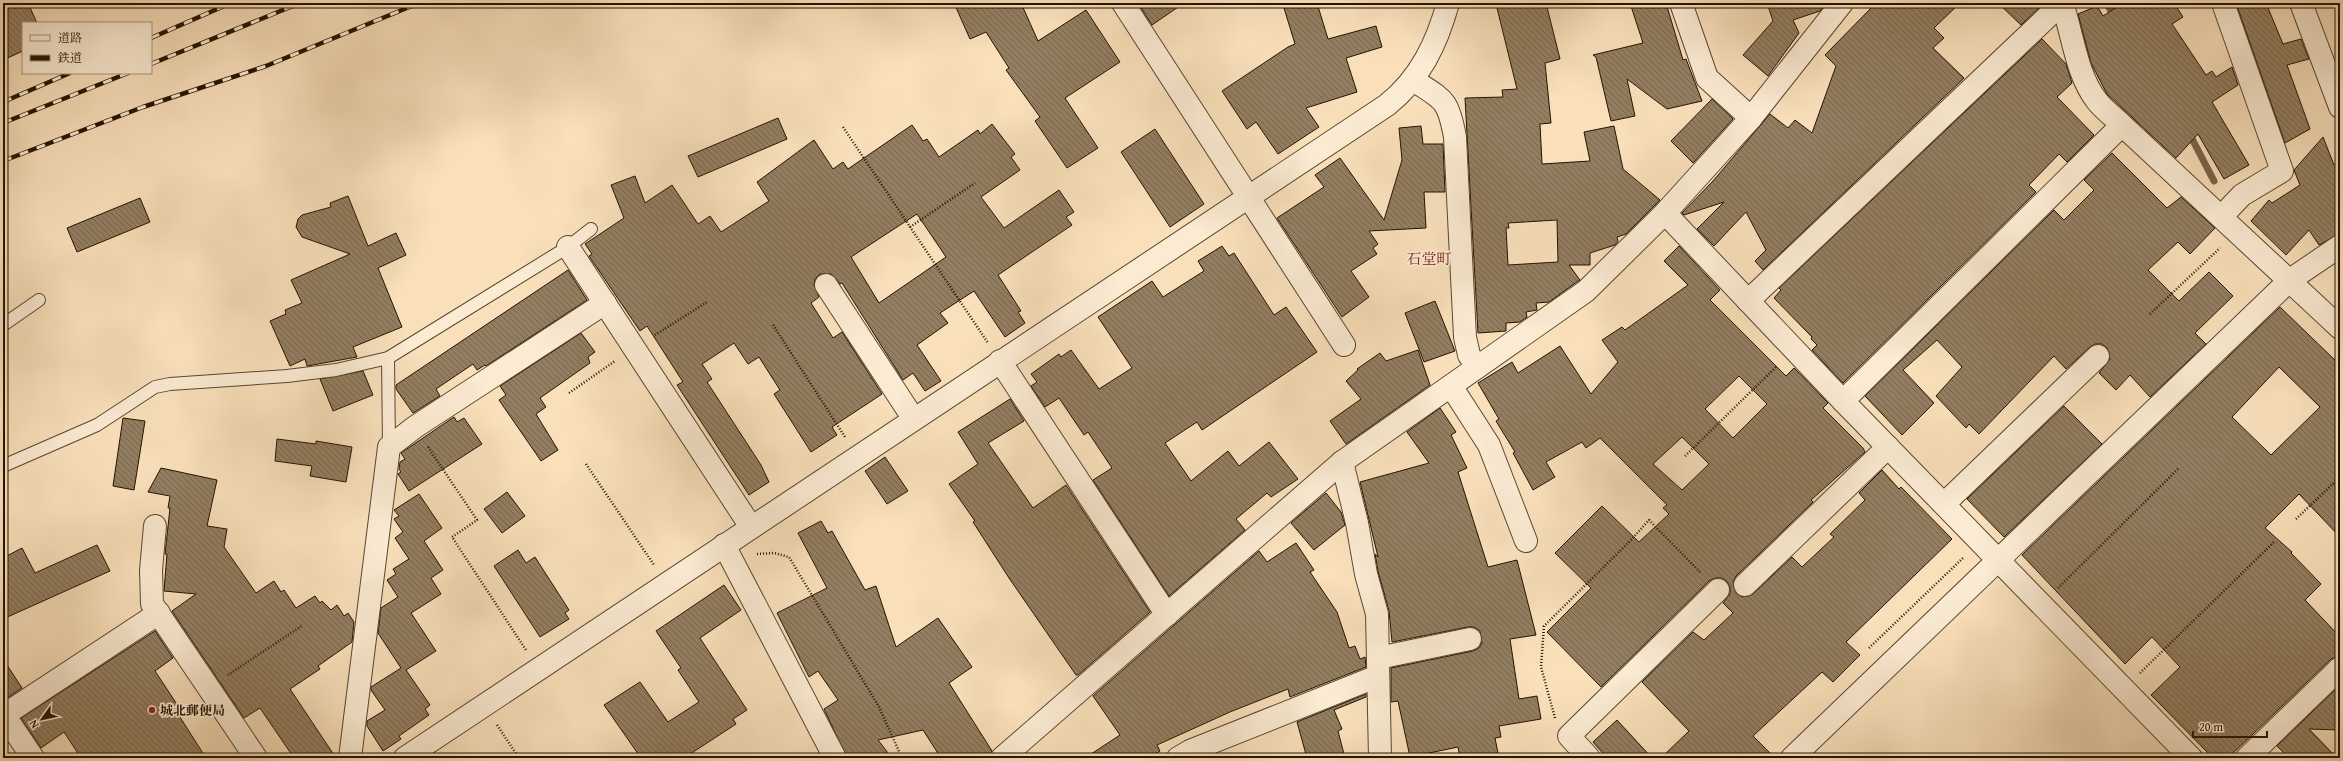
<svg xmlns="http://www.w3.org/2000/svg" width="2343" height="761" viewBox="0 0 2343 761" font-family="'Gentium Book Plus','Noto Serif JP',serif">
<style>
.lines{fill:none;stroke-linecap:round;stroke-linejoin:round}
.stream{stroke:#79644a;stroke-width:7}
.building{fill:url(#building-back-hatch);stroke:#241300;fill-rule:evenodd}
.service-casing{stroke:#59462f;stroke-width:14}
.minor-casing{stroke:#59462f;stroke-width:24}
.tertiary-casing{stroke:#59462f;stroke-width:24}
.path{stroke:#241300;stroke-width:2.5;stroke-dasharray:1 2;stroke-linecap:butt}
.service{stroke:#fbebd3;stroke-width:12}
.minor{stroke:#fbebd3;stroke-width:22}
.tertiary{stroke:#fbebd3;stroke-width:22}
.rail-casing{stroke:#241300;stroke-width:4.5}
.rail{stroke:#fbebd3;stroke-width:3;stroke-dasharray:9;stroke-linecap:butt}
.poi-dot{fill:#8f2418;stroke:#fbebd3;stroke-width:1.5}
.labels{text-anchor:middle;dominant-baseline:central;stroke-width:3.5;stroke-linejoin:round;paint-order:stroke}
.poi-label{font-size:13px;font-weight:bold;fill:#241300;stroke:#fbebd3;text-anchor:start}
.quarter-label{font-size:15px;fill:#7a1f14;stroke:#fbebd3}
</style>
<defs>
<pattern id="building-back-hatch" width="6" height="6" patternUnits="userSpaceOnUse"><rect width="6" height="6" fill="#937e61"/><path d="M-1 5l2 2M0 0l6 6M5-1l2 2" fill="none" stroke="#78664e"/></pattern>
</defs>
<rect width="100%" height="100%" fill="#f9e0bb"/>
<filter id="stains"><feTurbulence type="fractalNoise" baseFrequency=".005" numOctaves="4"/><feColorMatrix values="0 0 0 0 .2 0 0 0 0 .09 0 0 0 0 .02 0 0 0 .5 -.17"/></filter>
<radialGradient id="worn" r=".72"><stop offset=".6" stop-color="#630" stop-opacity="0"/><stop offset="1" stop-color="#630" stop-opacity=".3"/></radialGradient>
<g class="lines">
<g class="stream">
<path d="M2106 3 2116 18"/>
<path d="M2188 131 2214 181"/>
</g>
</g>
<g class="building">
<path d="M3 3H28L37 23H23V51L3 60Z"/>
<path d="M954 3H1021L1038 41 1086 10 1120 62 1065 98 1098 148 1067 168 1035 121 1040 117 1006 70 1009 68 986 32 970 39Z"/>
<path d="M1138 3H1184L1152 25Z"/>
<path d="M1301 3H1317L1328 39 1376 26 1382 47 1346 58 1357 92 1306 108 1319 127 1278 154 1256 122 1247 129 1222 91 1288 47 1295 44 1284 8Z"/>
<path d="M1515 3H1546L1560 59 1545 63 1551 123 1540 124 1542 164 1590 161 1584 132 1614 126 1623 169 1660 200 1626 234 1617 237 1618 241 1615 245 1590 253V265H1569L1580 280 1578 281 1549 302 1536 303 1537 310 1526 312 1527 317 1520 322 1506 323V331L1478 333 1465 98 1503 97 1502 90 1517 89 1497 8ZM1557 220 1558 262 1508 265 1506 228H1509L1508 223Z"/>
<path d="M1630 3H1666L1683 60 1686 59 1702 101 1667 109 1627 79 1635 116 1611 121 1596 57 1593 55 1643 43Z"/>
<path d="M1767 3H1826L1820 11 1793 20 1799 33 1768 76 1743 55 1773 21Z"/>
<path d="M1876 3H1960L1934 28 1944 38 1933 48 1964 78 1763 270 1755 261 1766 250 1746 212 1714 246 1697 229 1724 202 1684 215 1682 213 1713 181 1770 114 1788 128 1795 120 1812 133 1836 66 1825 55Z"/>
<path d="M1998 3H2044L2021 25Z"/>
<path d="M2123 3H2174L2183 17 2172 24 2206 75 2212 71 2216 77 2232 67 2238 85 2212 102 2249 165 2224 179 2198 134 2176 158 2107 94 2091 63 2078 14 2097 6 2103 16Z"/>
<path d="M2236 3H2266L2283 44 2301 39 2309 59 2287 65 2310 129 2285 143Z"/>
<path d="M2042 39 2066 64 2072 83 2057 97 2094 135 2067 162 2059 154 2029 185 2036 192 1843 383 1812 350 1817 345 1811 339 1812 337 1774 298 1781 290 1779 288Z"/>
<path d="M1712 99 1733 119 1693 163 1671 141Z"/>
<path d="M778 118 787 139 698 177 688 156Z"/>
<path d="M992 124 1015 154 1011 157 1020 170 981 197 1004 228 1059 190 1074 212 1066 217 1072 225 998 275 1021 311 1018 312 1025 323 1005 337 974 291 940 313 948 323 917 345 941 381 925 391 913 373 903 380 842 283 840 284 831 274H820L815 279 814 285 819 297 811 303 833 338 842 332 882 394 832 427 837 435 811 452 774 394 780 390 759 357 748 364 734 343 702 364 712 379 707 382 761 465 769 482 749 495 677 385 683 382 647 326 640 331 589 256 592 254 585 244 624 218 611 185 635 176 645 203 672 185 698 224 710 216 721 232 769 201 757 182 814 140 833 169 843 162 848 169 912 125 923 141 927 139 939 157 978 130 980 134ZM917 214 946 257 879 303 851 257Z"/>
<path d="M1421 126 1423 144H1443L1445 192H1424L1426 228 1369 231 1378 244 1373 248 1377 254 1351 271 1369 297 1342 317 1277 218 1324 187 1315 175 1340 158 1384 220 1402 160 1399 128Z"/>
<path d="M1155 129 1204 204 1170 227 1121 152Z"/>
<path d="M2323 137 2334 165 2340 161V234L2319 245 2309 230 2286 255 2251 221 2269 200 2272 203 2300 185 2294 170Z"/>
<path d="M2112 153 2167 208 2181 197 2215 228 2190 254 2178 242 2148 270 2179 301 2209 272 2233 296 2195 333 2206 344 2150 397 2130 375 2116 390 2099 373 2110 359 2107 348 2102 344H2095L2090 347 2066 369 2054 356 1979 434 1969 424 1966 428 1936 396 1962 367 1937 340 1903 370 1934 403 1902 435 1865 396 2054 210 2064 220 2094 190 2084 180Z"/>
<path d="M348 196 368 246 396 233 406 255 378 268 402 327 353 347 357 357 307 366 305 359 290 366 270 321 286 314 285 310 302 303 291 280 350 254 302 237 296 227 298 219 302 215 331 207 330 203Z"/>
<path d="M140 198 150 222 77 252 67 228Z"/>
<path d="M1222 246 1229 256 1234 253 1274 315 1286 307 1317 352 1202 430 1197 422 1165 443 1191 481 1228 451 1239 466 1269 442 1298 479 1271 497 1267 493 1236 519 1245 530 1169 596 1093 480 1112 468 1088 432 1084 435 1059 398 1045 407 1031 386 1037 382 1031 374 1059 354 1061 357 1071 350 1099 389 1132 368 1098 317 1152 281 1163 297 1204 271 1198 261Z"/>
<path d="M1679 246 1720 290 1710 300 1786 376 1794 368 1828 403 1823 408 1863 448 1865 452 1811 500 1813 502 1736 576 1733 582 1736 593 1742 597 1753 594 1792 557 1802 567 1834 537 1830 534 1865 500 1859 493 1882 470 1899 489 1901 487 1952 539 1846 642 1860 655 1833 682 1822 672 1753 736 1775 758H1661L1689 731 1642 682 1693 632 1704 640 1733 613 1723 603 1730 594V587L1727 582 1722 578H1715L1709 581 1601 687 1547 632 1591 588 1555 553 1602 506 1639 542 1669 514 1663 508 1667 505 1600 438 1586 448 1582 442 1546 462 1555 477 1533 490 1513 453 1515 452 1496 421 1499 419 1478 383 1512 362 1518 373 1560 346 1591 394 1618 362 1602 340 1622 327 1625 330 1688 285 1664 261ZM1739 376 1767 404 1733 438 1705 409ZM1682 437 1709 464 1682 490 1653 464Z"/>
<path d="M568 270 587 300 486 366 485 365 477 370 473 364 436 389 440 396 413 413 396 389V385Z"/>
<path d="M1435 301 1455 351 1424 362 1405 313Z"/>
<path d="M2280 307 2340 365V537L2299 494 2265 528 2292 552 2291 553 2321 584 2305 600 2340 637V656L2331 659 2228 758H2213L2151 695 2180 667 2152 637 2125 664 2022 555ZM2279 367 2320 407 2271 455 2232 417Z"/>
<path d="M581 333 595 352 588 357 590 363 540 398 546 407 536 414 558 450 541 461 499 400 506 395 500 386Z"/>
<path d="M1418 350 1430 385 1346 444 1330 421 1361 399 1346 381 1358 370 1357 369 1380 353 1386 361Z"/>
<path d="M363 371 373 395 333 411 320 379Z"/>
<path d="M1010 399 1024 421 988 443 1033 508 1066 485 1150 612 1078 675H1076L1009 578 973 522 975 521 949 484 978 464 958 432Z"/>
<path d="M2064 406 2102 444 2004 537 1967 499Z"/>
<path d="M1440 408 1456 432 1451 435 1467 468 1458 472 1488 567 1517 560 1536 635 1510 639 1519 699 1537 696 1541 719 1499 726 1501 737 1495 738 1499 758H1460L1458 747 1410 757 1398 701 1391 702V668L1473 651 1479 648 1482 643 1480 631 1474 627H1468L1392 642 1389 611 1378 571 1375 554 1378 557 1360 482 1429 463 1407 432Z"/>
<path d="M454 417 457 422 464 418 482 444 409 491 398 474 401 472 399 469 400 462 405 459 401 453Z"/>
<path d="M123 418 145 421 134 490 113 486Z"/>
<path d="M277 439 316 444V441L352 447 346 482 310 476 312 466 275 461Z"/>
<path d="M885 457 908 491 887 504 865 471Z"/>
<path d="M161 468 217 480 207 526 227 529 224 547 256 593 274 581 281 592 284 590 296 608 315 596 320 603 322 601 331 610 337 605 344 616 348 613 354 622 352 642 318 666 320 669 290 689 336 758H294L260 708 244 718 172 611 196 594 164 591 167 554H165L170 508H168L170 496 148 492Z"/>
<path d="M507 492 525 516 502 533 484 509Z"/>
<path d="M1326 493 1341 512 1345 525 1314 550 1291 523Z"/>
<path d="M419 494 442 528 424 541 443 570 431 578 441 594 411 613 436 651 406 670 430 705 425 709 429 715 399 736 401 739 383 751 367 726V721L385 710 371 690V687L401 668 378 633 381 608 398 597 387 580 396 574 393 569 409 559 395 538 403 532 394 519 399 516 394 510Z"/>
<path d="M821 521 828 533 832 531 865 590 876 586 896 647 938 618 972 667 949 683 992 751 990 758H941L923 730 878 740 892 758H847L824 709 838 700 818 671 809 677 777 613 827 588 798 533Z"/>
<path d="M1296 543 1314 570 1310 572 1337 612 1349 648 1355 646 1360 659 1365 657 1366 667 1290 697 1288 689 1230 712 1157 745 1160 751 1148 758H1085L1120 735 1093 696 1259 551 1267 562Z"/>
<path d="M97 545 110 571 3 619V558L22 548 35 573Z"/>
<path d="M518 550 526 563 535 557 569 610 565 613 569 619 540 637 494 566Z"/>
<path d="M724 585 741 610 700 638 747 710 733 719 736 724 684 758H641L604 705 640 682 668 722 699 702 678 670 681 668 656 631Z"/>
<path d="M155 631 173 658 155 671 182 712 178 714 206 758H81L64 732 41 748 21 718Z"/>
<path d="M3 659 22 688 4 700H3Z"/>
<path d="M2340 685V730L2309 729 2337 758H2289L2277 746Z"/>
<path d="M1366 694V697L1334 710 1342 729 1338 731 1345 758H1307L1297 722Z"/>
<path d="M1617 720 1652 758H1607L1593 742Z"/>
</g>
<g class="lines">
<g class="service-casing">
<g id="service">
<path d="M3 325 39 300"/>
<path d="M388 358 389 447"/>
<path d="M3 466 97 425 155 387 170 384 287 376 336 370 388 358 568 247 591 229"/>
</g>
</g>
<g class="minor-casing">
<g id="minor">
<path d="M1123 3 1344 345"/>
<path d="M1681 3 1707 78 1751 118"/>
<path d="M2062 3C2073 35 2076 74 2097 101 2104 110 2114 117 2122 125"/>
<path d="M2301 3 2340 107"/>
<path d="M1413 80C1444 100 1448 99 1455 137L1465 337 1469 355 1477 367"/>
<path d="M1665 213 1843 401 2191 758"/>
<path d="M2222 216 2242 195 2282 171 2223 3"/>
<path d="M568 247 751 527"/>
<path d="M826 285 913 418"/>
<path d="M1748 301 2062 3"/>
<path d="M1000 361 1167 615"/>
<path d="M1451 386 1489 445 1526 541"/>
<path d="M1843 401 2122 125 2340 328"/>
<path d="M1342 462 1357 523 1366 574 1377 614 1380 758"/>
<path d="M1944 504 2098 356"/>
<path d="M155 526 151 570 152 604 256 758"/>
<path d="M724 545 835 758"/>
<path d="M1745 585 1888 447"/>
<path d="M1378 658 1470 639"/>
<path d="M33 758 4 715 159 613"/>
<path d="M350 758 389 447 415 427 605 303"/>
<path d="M1002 758 1342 462 1586 291 1665 213 1751 118 1842 3"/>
<path d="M1178 758 1190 751 1378 676"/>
<path d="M1589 758 1569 736 1718 590"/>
<path d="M1792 758 2290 280 2340 246"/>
<path d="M2247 758 2340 668"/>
</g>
</g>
<g class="tertiary-casing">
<path id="tertiary" d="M405 758 1387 105C1420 79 1437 43 1448 3"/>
</g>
<g class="path">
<path d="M843 127 988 343"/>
<path d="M910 227 975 183"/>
<path d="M2150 314 2220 248"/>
<path d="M773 325 845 437"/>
<path d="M655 335 707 302"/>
<path d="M569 393 615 361"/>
<path d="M428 447 477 520 452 537 526 650"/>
<path d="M1685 456 1777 366"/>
<path d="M586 464 654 565"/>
<path d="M2296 519 2340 477"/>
<path d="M757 554 774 553 789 557 879 707 902 758"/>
<path d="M2058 588 2178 469"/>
<path d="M1869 648 1963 558"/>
<path d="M2140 673 2275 541"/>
<path d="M228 675 303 625"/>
<path d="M1555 718 1541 667 1544 626 1630 541 1649 520 1701 573"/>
<path d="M497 725 519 758"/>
</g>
<use href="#service" class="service"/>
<use href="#minor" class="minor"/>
<use href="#tertiary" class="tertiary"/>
<g class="rail-casing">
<g id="rail">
<path d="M151 38 231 3"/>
<path d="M151 64 300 3"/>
<path d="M3 102 70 73"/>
<path d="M3 123 128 73"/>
<path d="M3 161 143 107 266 66 419 3"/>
</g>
</g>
<use href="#rail" class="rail"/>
</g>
<circle class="poi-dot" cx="152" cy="710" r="4"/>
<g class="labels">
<g class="poi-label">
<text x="160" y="710">城北郵便局</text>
</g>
<g class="quarter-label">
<text x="1429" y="258">石堂町</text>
</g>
</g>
<rect width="2343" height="761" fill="none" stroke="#f9e0bb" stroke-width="16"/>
<rect x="4" y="4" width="2335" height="753" fill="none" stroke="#241300" stroke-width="2"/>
<rect x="8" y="8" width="2327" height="745" fill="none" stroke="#241300"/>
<rect x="22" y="22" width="130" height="52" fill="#fbebd3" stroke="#a5957f"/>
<rect x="30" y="35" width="20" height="6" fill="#fbebd3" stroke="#a5957f"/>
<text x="58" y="42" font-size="12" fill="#241300">道路</text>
<rect x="30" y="55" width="20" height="6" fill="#241300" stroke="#a5957f"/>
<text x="58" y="62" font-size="12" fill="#241300">鉄道</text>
<g transform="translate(42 719) rotate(237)" stroke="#fbebd3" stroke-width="3" paint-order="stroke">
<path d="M0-3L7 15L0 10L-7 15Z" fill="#241300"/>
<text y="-6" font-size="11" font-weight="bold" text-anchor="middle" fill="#241300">N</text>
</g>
<path d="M2193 731v6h74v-6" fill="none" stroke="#241300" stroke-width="2"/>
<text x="2199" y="731" font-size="12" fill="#241300" stroke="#fbebd3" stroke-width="3" paint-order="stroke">20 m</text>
<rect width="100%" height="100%" filter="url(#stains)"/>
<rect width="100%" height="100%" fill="url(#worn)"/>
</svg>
